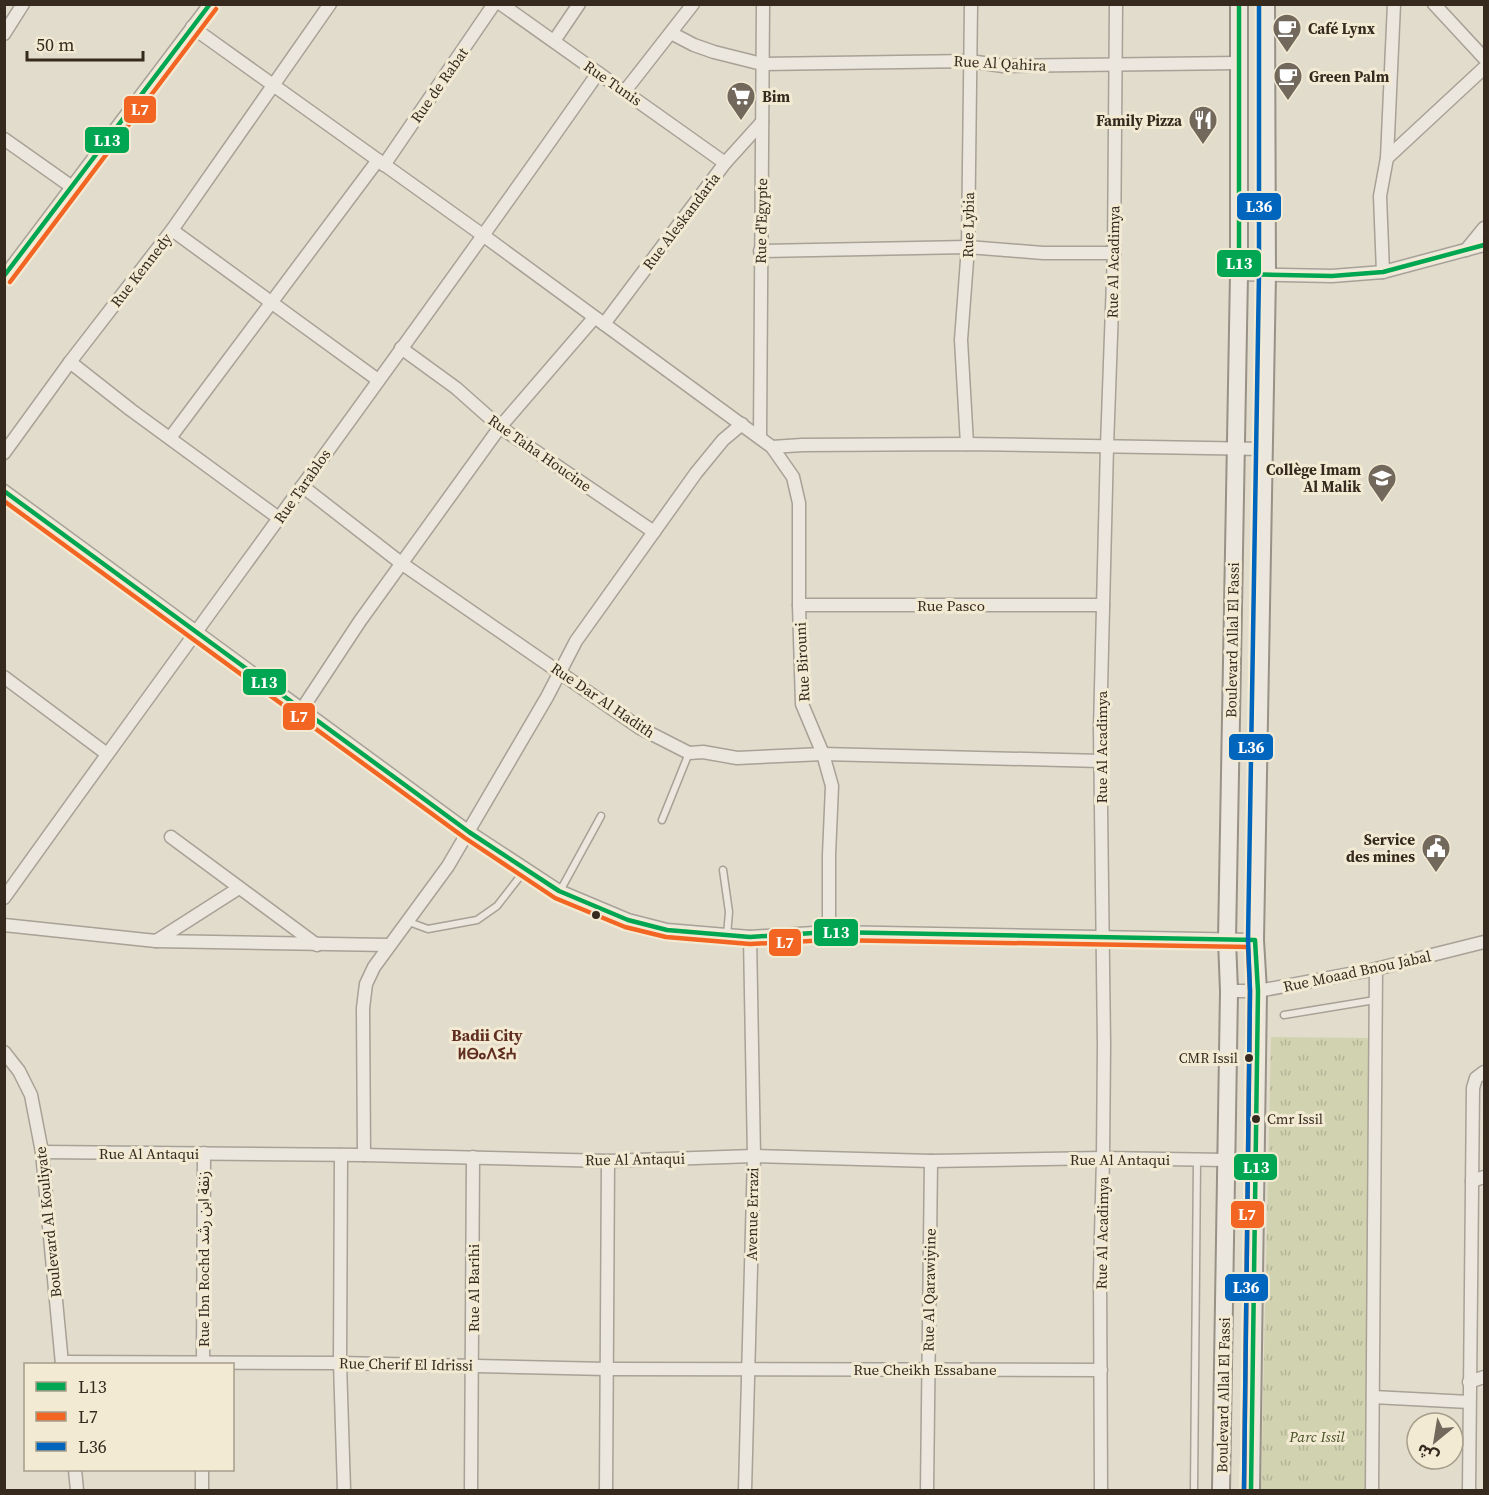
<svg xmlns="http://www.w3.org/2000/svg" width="1489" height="1495" viewBox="0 0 1489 1495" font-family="'Source Serif 4','Noto Sans Arabic','Noto Sans Tifinagh',serif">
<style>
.park{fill:url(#park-tufts)}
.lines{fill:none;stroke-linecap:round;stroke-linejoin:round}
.lane-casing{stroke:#a7a196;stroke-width:9}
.street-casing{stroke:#a7a196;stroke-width:15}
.secondary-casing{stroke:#979186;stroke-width:20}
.lane{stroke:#ebe7de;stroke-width:6}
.street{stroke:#ebe7de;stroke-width:12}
.secondary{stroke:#ebe7de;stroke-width:16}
.bus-1-casing{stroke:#f3ead3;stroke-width:9}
.bus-2-casing{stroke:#f3ead3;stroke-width:9}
.bus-3-casing{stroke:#f3ead3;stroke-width:9}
.bus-1{stroke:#00a651;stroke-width:4.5}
.bus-2{stroke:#f26522;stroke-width:4.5}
.bus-3{stroke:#0065bd;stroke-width:4.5}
.bus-dot{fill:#362a1f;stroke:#f3ead3;stroke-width:2}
.labels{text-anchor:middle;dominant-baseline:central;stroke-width:6;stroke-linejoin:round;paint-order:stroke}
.bus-label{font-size:14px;fill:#362a1f;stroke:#f3ead3;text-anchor:end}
.poi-label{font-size:15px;font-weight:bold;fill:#362a1f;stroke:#f3ead3;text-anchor:start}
.street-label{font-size:15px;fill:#362a1f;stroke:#f3ead3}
.park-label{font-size:15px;font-style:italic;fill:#465126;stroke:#f3ead3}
.neighbourhood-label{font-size:16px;font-weight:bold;fill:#602e20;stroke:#f3ead3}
.line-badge{stroke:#f3ead3;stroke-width:2}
.badge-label{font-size:16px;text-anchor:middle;font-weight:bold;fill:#fff}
</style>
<defs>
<pattern id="park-tufts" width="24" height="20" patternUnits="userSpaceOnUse" patternTransform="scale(1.5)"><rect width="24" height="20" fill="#d1d2b0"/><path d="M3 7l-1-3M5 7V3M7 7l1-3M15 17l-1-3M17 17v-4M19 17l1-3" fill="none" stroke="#b4b497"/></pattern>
</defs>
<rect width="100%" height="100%" fill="#e2dccd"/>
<path class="park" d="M1271 1037 1368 1038 1371 1490H1261Z"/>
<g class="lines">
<g class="lane-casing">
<g id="lane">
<path d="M662 820 689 753"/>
<path d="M723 870 729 912 727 935"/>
<path d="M560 891 601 816"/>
<path d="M409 922 428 929 477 920 497 906 525 870"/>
<path d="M1284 1015 1375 1000"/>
<path d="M1194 1490 1197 1160"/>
</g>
</g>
<g class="street-casing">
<g id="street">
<path d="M501 4 725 163"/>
<path d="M1434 4 1484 58"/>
<path d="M192 27 484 236 772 447 793 477 799 503V605L802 704 823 754 832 786 829 855V932"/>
<path d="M671 33 694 45 714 52 762 64 970 61 1003 66 1238 63"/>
<path d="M4 34 23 4"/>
<path d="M554 41 579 4"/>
<path d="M625 91 693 4"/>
<path d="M4 139 72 187"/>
<path d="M1387 158 1484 68"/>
<path d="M384 165 494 4"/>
<path d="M172 230 378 380"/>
<path d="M1466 250 1484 228"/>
<path d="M760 251 968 247 1043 253H1114"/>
<path d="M1383 272 1380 196 1387 158 1394 4"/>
<path d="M1239 274 1332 276 1383 272 1484 245"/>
<path d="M4 277 210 4"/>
<path d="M604 324 725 163 762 122"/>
<path d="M401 348 456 388 500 427 654 532"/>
<path d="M70 362 131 410 280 519"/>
<path d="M760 437 763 4"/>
<path d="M170 438 378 160"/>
<path d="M967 444 961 340 968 247 971 4"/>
<path d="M772 447 802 445 967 444 1264 449"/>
<path d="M4 453 70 362 172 230 330 4"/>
<path d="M302 486 401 563 640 728 689 753 703 752 737 758 823 754 1101 761"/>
<path d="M4 491 469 832 559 891 628 920 667 930 750 937 829 932 1255 940"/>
<path d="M799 605H1103"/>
<path d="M4 677 107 754"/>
<path d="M302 709 360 621 500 427 594 318"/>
<path d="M171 837 317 945"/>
<path d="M4 898C201 622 404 351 598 73"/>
<path d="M4 925 156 941 389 945"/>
<path d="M156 941 239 888"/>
<path d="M1229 991H1258L1376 969 1484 942"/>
<path d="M4 1052 19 1071 31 1095 42 1152 62 1364"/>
<path d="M42 1152 364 1155 608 1161 754 1156 931 1161 1103 1158 1226 1160"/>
<path d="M341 1155 340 1363 344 1490"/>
<path d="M364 1155 363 1008 366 984 374 967 448 866 547 697 576 641 696 473 723 440 742 424"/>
<path d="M1472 1181 1484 1177"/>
<path d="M62 1362 340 1363 607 1369 1101 1370"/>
<path d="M203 1364 204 1153"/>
<path d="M1469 1382 1484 1377"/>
<path d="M1373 1397 1469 1402"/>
<path d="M75 1470 77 1490"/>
<path d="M202 1490V1470"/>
<path d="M471 1490 473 1157"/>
<path d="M606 1490 608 1161"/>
<path d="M745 1490 754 1156 750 937"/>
<path d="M927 1490 931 1161"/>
<path d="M1101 1490 1100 1274 1103 1158 1104 1045 1100 729 1107 446 1114 253 1116 4"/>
<path d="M1372 1490 1376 969"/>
<path d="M1469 1490 1473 1088 1476 1078 1484 1072"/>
</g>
</g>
<g class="secondary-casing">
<g id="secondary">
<path d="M1221 1490 1229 991 1227 940 1239 274V4"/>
<path d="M1251 1490 1258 991 1255 940 1267 274 1266 4"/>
</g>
</g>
<use href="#lane" class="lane"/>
<use href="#street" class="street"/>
<use href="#secondary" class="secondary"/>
<g class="bus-1-casing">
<g id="bus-1">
<path d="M1239 4V274L1332 276 1383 272 1484 245"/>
<path d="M4 276 210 4"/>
<path d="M4 491 469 832 559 891 628 920 667 930 750 937 829 932 1255 940 1258 991 1251 1490"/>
</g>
</g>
<g class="bus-2-casing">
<g id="bus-2">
<path d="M10 282 216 9"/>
<path d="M4 501 465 838 555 898 625 927 666 937 750 944 829 940 1248 947 1250 991 1244 1490"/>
</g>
</g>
<g class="bus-3-casing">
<path id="bus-3" d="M1244 1490 1250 991 1248 940 1259 274V4"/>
</g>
<use href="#bus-1" class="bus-1"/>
<use href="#bus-2" class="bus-2"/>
<use href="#bus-3" class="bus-3"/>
</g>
<defs>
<g id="cafe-pin" transform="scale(1.5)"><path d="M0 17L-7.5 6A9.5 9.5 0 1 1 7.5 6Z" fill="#72685c" stroke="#f3ead3"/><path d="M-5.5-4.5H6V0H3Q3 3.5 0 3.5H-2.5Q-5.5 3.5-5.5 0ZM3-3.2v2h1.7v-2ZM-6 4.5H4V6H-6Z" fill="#fff"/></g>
<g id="supermarket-pin" transform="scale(1.5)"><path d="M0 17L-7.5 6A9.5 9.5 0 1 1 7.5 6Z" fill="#72685c" stroke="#f3ead3"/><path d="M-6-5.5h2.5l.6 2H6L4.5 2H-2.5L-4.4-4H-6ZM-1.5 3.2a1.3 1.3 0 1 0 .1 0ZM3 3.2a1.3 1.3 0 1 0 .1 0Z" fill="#fff"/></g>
<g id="restaurant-pin" transform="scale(1.5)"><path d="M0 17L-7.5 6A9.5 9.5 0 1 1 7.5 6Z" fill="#72685c" stroke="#f3ead3"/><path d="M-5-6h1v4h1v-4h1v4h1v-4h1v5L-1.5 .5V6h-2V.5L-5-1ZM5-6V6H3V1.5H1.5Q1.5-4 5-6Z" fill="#fff"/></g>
<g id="school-pin" transform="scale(1.5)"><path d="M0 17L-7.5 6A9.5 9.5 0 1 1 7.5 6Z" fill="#72685c" stroke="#f3ead3"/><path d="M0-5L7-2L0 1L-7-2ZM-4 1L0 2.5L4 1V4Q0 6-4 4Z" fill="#fff"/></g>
<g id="civic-pin" transform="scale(1.5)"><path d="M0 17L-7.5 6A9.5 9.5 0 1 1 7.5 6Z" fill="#72685c" stroke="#f3ead3"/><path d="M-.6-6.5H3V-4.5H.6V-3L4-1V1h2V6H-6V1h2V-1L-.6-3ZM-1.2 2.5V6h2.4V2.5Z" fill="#fff"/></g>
</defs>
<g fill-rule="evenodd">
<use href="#cafe-pin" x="1287" y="28"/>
<use href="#cafe-pin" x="1288" y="76"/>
<use href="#supermarket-pin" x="741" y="96"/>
<use href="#restaurant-pin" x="1203" y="120"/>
<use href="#school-pin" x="1382" y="478"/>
<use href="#civic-pin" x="1436" y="848"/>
</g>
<g class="bus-dot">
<circle cx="596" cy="915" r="5"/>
<circle cx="1249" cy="1058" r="5"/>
<circle cx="1256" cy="1119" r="5"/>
</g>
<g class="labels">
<g class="bus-label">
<text x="1238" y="1058">CMR Issil</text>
<text x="1267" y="1119" text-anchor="start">Cmr Issil</text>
</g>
<g class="poi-label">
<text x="1308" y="28">Café Lynx</text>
<text x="1309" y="76">Green Palm</text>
<text x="762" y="96">Bim</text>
<text x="1182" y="120" text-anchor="end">Family Pizza</text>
<text x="1361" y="469" text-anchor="end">Collège Imam<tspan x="1361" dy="17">Al Malik</tspan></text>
<text x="1415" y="839" text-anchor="end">Service<tspan x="1415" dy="17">des mines</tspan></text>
</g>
<g class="street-label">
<text transform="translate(1000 63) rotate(3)">Rue Al Qahira</text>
<text transform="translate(613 83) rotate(35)">Rue Tunis</text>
<text transform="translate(439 85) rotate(-55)">Rue de Rabat</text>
<text transform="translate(681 221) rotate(-53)">Rue Aleskandaria</text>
<text transform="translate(761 221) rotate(-89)">Rue d'Egypte</text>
<text transform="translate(968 225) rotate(-89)">Rue Lybia</text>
<text transform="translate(1113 262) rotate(-89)">Rue Al Acadimya</text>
<text transform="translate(141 270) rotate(-52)">Rue Kennedy</text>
<text transform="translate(540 453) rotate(35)">Rue Taha Houcine</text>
<text transform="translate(302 486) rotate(-55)">Rue Tarablos</text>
<text x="951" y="605">Rue Pasco</text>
<text transform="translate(1232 640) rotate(-89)">Boulevard Allal El Fassi</text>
<text transform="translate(802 662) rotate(-93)">Rue Birouni</text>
<text transform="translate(603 700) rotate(34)">Rue Dar Al Hadith</text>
<text transform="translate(1101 747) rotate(-90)">Rue Al Acadimya</text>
<text transform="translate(1357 971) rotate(-12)">Rue Moaad Bnou Jabal</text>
<text x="149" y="1153">Rue Al Antaqui</text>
<text transform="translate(635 1159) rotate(-1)">Rue Al Antaqui</text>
<text x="1120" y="1159">Rue Al Antaqui</text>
<text transform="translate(752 1214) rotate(-89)">Avenue Errazi</text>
<text transform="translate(48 1222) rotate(-96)">Boulevard Al Kouliyate</text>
<text transform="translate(1102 1233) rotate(-89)">Rue Al Acadimya</text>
<text transform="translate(203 1259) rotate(-90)">Rue Ibn Rochd زنقة ابن رشد</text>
<text transform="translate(473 1288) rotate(-90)">Rue Al Barihi</text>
<text transform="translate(929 1290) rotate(-89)">Rue Al Qarawiyine</text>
<text transform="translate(406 1364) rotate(1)">Rue Cherif El Idrissi</text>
<text x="925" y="1369">Rue Cheikh Essabane</text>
<text transform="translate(1223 1395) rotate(-89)">Boulevard Allal El Fassi</text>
</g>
<g class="park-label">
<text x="1317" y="1436">Parc Issil</text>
</g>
<g class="neighbourhood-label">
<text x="487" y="1035">Badii City<tspan x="487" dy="18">ⵍⴱⴰⴷⵉⵄ</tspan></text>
</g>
</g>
<g class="line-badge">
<rect x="123" y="95" width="34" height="29" rx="6" fill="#f26522"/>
<rect x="84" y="126" width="46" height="28" rx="6" fill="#00a651"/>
<rect x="1236" y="192" width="46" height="29" rx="6" fill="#0065bd"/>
<rect x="1216" y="249" width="46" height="29" rx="6" fill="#00a651"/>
<rect x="242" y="668" width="45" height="28" rx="6" fill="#00a651"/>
<rect x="282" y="702" width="34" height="29" rx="6" fill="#f26522"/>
<rect x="1228" y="733" width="46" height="28" rx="6" fill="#0065bd"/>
<rect x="813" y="918" width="46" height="29" rx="6" fill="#00a651"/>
<rect x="768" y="928" width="34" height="29" rx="6" fill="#f26522"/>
<rect x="1233" y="1153" width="45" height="28" rx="6" fill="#00a651"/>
<rect x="1230" y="1200" width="35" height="29" rx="6" fill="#f26522"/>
<rect x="1224" y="1273" width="45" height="29" rx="6" fill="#0065bd"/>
</g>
<g class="badge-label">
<text x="140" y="115">L7</text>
<text x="107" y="146">L13</text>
<text x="1259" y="212">L36</text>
<text x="1239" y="269">L13</text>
<text x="264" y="688">L13</text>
<text x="299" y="722">L7</text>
<text x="1251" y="753">L36</text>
<text x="836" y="938">L13</text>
<text x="785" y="948">L7</text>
<text x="1256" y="1173">L13</text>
<text x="1247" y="1220">L7</text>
<text x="1246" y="1293">L36</text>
</g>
<rect width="1489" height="1495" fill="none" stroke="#362a1f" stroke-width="12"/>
<rect x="24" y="1363" width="210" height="108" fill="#f3ead3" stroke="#a79d8b" stroke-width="1.5"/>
<rect x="36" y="1382" width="30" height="9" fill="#00a651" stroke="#a79d8b" stroke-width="1.5"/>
<text x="78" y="1393" font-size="18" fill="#362a1f">L13</text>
<rect x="36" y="1412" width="30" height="9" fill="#f26522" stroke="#a79d8b" stroke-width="1.5"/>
<text x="78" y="1423" font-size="18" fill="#362a1f">L7</text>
<rect x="36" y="1442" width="30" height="9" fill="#0065bd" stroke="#a79d8b" stroke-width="1.5"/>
<text x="78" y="1453" font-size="18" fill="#362a1f">L36</text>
<g transform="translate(1435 1441) rotate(210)"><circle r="28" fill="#f3ead3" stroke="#a79d8b" stroke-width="1.5"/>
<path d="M0-4.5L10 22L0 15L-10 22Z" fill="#72685c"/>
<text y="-9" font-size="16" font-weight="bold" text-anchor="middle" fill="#362a1f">ش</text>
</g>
<path d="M27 51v9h116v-9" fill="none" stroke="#362a1f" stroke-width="3"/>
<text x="36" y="51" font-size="18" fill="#362a1f" stroke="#f3ead3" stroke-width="4.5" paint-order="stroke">50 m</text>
</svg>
